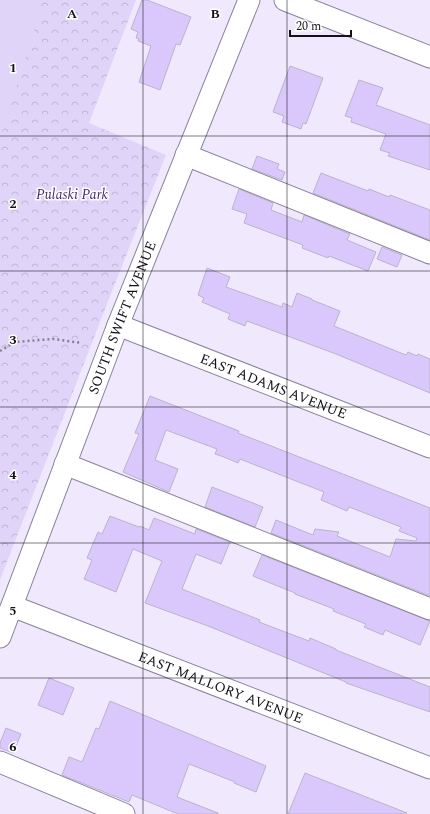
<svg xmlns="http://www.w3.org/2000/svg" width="430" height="814" viewBox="0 0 430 814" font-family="Spectral,serif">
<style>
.park{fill:url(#park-crowns)}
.pitch{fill:#e0d4f8}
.building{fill:#dac8fc;stroke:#bbb3cb}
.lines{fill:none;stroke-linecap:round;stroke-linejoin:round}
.minor-casing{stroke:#8a829a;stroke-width:23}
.path{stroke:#868190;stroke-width:2.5;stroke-dasharray:2 3;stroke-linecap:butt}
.minor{stroke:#fff;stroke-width:21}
.grid{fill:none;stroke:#14111a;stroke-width:1;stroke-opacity:0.55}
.labels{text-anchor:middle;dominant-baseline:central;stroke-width:3;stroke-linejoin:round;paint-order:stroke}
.park-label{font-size:14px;font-style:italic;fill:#492a72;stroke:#fff}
.street-label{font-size:14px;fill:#14111a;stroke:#fff}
.grid-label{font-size:13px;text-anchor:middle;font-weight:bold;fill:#14111a;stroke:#fff;stroke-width:3;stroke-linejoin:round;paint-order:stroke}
</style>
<defs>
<pattern id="park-crowns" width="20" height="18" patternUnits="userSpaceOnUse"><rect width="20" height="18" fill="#e0d4f8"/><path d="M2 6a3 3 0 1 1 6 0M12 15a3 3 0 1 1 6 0" fill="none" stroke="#bfb5d4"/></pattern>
</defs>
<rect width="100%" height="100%" fill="#f0e9fe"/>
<path class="park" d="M0 0H136L89 123 166 155 109 299 0 580Z"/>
<path class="pitch" d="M0 0H35L40 12 0 138Z"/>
<g class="building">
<path d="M142 0H147L191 17 180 45 176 44 160 90 139 82 151 46 138 41 139 39 136 38 138 32 131 29Z"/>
<path d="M290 66 323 78 306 124 303 123 301 129 282 122 284 116 273 112Z"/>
<path d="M359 80 383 88 376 105 430 125V170L388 156 390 153 380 150 386 134 351 122 352 118 345 116Z"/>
<path d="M257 156 279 164 277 169 285 172 282 180 252 169Z"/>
<path d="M321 173 368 191 369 189 389 197 390 195 430 210V240L313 193Z"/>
<path d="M239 189 273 203 271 210 302 222 304 215 350 234 347 240 376 252 368 271 329 256 328 258 302 248 303 245 244 223 247 214 232 209Z"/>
<path d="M382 247 402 255 397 267 377 259Z"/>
<path d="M207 268 230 277 226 287 282 307 283 303 292 307 297 293 312 299V300L340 311 334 326 406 355 408 352 417 356 418 354 430 359V393L336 354 247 321 245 326 228 319 230 314 202 302 204 298 198 295Z"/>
<path d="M150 396 239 431 238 433 430 508V596L271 533 276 520 313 535 315 529 339 532 337 536 390 557 396 539 416 541 417 538 399 531 401 527 349 507 347 511 321 500 324 492 240 459 238 463 224 457 215 454 217 449 166 430 155 460 178 469 169 492 123 472 139 434 135 433Z"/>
<path d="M212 487 263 507 255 527 205 507Z"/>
<path d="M110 516 139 527 140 526 149 530 154 518 195 534 196 529 230 542 221 564 196 554 182 589 260 620 259 622 309 641 310 638 336 649V650L430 687V712L346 683V682L208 626 145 603 162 561 133 549 116 592 84 579 92 560 87 558 98 532 102 534Z"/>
<path d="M262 555 430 621 420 645 385 630 383 635 364 627 366 624 333 611 334 609 295 594V593L253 576Z"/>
<path d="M49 678 74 688 63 715 38 705Z"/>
<path d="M110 701 266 766 256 792 234 783 235 782 189 764 177 797 218 813V814H178L132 795 129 802 62 775 69 757 82 762 96 728 99 729Z"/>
<path d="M6 728 21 734 13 753 0 748V743Z"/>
<path d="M305 773 407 813 406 814H288Z"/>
</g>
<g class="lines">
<g class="minor-casing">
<g id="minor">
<path d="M285 0 430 57"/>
<path d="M186 155 430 253"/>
<path id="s1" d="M118 325 430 447"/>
<path d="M65 464 430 609"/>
<path id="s2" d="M12 606 430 768"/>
<path id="s3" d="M0 637 118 325 249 0"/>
<path d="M0 762 124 814"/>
</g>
</g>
<path class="path" d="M0 351 15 342 53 339 82 343"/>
<use href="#minor" class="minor"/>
</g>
<path class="grid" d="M143 0V814M287 0V814M0 136H430M0 271H430M0 407H430M0 543H430M0 678H430"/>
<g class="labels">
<g class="park-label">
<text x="72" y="194">Pulaski Park</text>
</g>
<g class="street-label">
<text stroke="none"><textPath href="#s3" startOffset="342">SOUTH SWIFT AVENUE</textPath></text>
<text stroke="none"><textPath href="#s1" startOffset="167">EAST ADAMS AVENUE</textPath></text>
<text stroke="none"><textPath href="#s2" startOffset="224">EAST MALLORY AVENUE</textPath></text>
</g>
</g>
<g class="grid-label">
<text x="72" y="18">A</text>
<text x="215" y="18">B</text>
<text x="13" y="72">1</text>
<text x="13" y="208">2</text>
<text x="13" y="344">3</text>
<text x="13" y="479">4</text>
<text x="13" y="615">5</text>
<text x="13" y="751">6</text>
</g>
<path d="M290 30v6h61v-6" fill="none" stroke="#14111a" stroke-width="2"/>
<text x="296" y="30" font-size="12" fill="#14111a" stroke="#ffffff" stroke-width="3" paint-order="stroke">20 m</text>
</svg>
